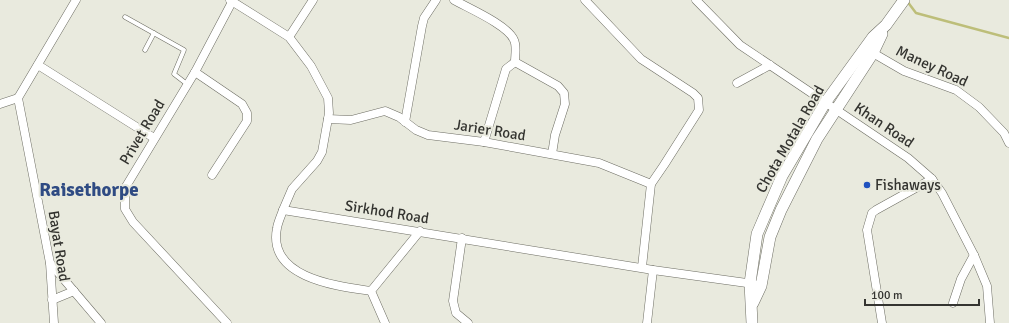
<svg xmlns="http://www.w3.org/2000/svg" width="1009" height="323" viewBox="0 0 1009 323" font-family="Signika,sans-serif">
<style>
.lines{fill:none;stroke-linecap:round;stroke-linejoin:round}
.stream{stroke:#bdbe79;stroke-width:2.5}
.lane-casing{stroke:#6d6d63;stroke-width:5}
.street-casing{stroke:#6d6d63;stroke-width:9}
.secondary-casing{stroke:#6d6d63;stroke-width:12}
.lane{stroke:#fff;stroke-width:4}
.street{stroke:#fff;stroke-width:8}
.secondary{stroke:#fff;stroke-width:11}
.poi-dot{fill:#2052bf;stroke:#e9eade;stroke-width:1.5}
.labels{text-anchor:middle;dominant-baseline:central;stroke-width:4;stroke-linejoin:round;paint-order:stroke}
.street-label{font-size:15px;fill:#343430;stroke:#e9eade}
.poi-label{font-size:15px;fill:#343430;stroke:#e9eade;text-anchor:start}
.district-label{font-size:19px;font-weight:bold;fill:#2f4b83;stroke:#e9eade}
</style>
<rect width="100%" height="100%" fill="#e9eade"/>
<g class="lines">
<path class="stream" d="M907 1 916 13 1009 38"/>
<g class="lane-casing">
<g id="lane">
<path d="M125 17 184 50 174 74 187 84"/>
<path d="M145 50 154 33"/>
</g>
</g>
<g class="street-casing">
<g id="street">
<path d="M230 0 289 37 311 66 328 98 329 113 322 152 317 161 292 189 283 210 653 270 754 284"/>
<path d="M454 0C468 8 508 25 514 40 517 46 515 55 515 62L558 86 564 93 565 104 555 135 552 154"/>
<path d="M585 0 641 59 693 93 698 98 699 110 664 165 651 184 642 267"/>
<path d="M696 0 740 45 908 158 932 179 942 193 974 255 987 286 990 323"/>
<path d="M289 37 313 0"/>
<path d="M873 53 904 71 956 90 979 107 1004 133 1009 143"/>
<path d="M38 65 154 138"/>
<path d="M195 72 242 104 247 113V121L212 175"/>
<path d="M737 83 770 65"/>
<path d="M0 104 18 98"/>
<path d="M328 119 351 120 385 111 399 117 416 130 428 135 484 142 599 163 651 184"/>
<path d="M405 122 422 26 424 18 436 0"/>
<path d="M484 142 506 69 515 62"/>
<path d="M283 210C281 216 278 222 277 228 267 278 337 286 371 291"/>
<path d="M462 238 453 301 456 313 468 323"/>
<path d="M50 263 101 323"/>
<path d="M52 300 74 291"/>
<path d="M953 303 961 279 974 255"/>
<path d="M54 323 50 263 18 98 76 0"/>
<path d="M227 323 133 222 125 209V188L195 72 232 2"/>
<path d="M385 323 371 291 420 231"/>
<path d="M647 323 653 270"/>
<path d="M882 323 867 230 872 213 876 210 932 179"/>
</g>
</g>
<g class="secondary-casing">
<g id="secondary">
<path d="M753 303 761 286 770 237 781 210 817 139 873 53 882 34"/>
<path d="M752 323 750 283 757 234 782 176 825 103 873 37 886 25 904 0"/>
</g>
</g>
<use href="#lane" class="lane"/>
<use href="#street" class="street"/>
<use href="#secondary" class="secondary"/>
</g>
<circle class="poi-dot" cx="867" cy="185" r="4"/>
<g class="labels">
<g class="street-label">
<text transform="translate(932 66) rotate(25)">Maney Road</text>
<text transform="translate(884 125) rotate(34)">Khan Road</text>
<text transform="translate(490 130) rotate(9)">Jarier Road</text>
<text transform="translate(142 132) rotate(-59)">Privet Road</text>
<text transform="translate(790 139) rotate(-60)">Chota Motala Road</text>
<text transform="translate(387 212) rotate(9)">Sirkhod Road</text>
<text transform="translate(59 246) rotate(81)">Bayat Road</text>
</g>
<g class="poi-label">
<text x="875" y="185">Fishaways</text>
</g>
<g class="district-label">
<text x="89" y="190">Raisethorpe</text>
</g>
</g>
<path d="M865 299v6h114v-6" fill="none" stroke="#343430" stroke-width="2"/>
<text x="871" y="299" font-size="12" fill="#343430" stroke="#e9eade" stroke-width="3" paint-order="stroke">100 m</text>
</svg>
